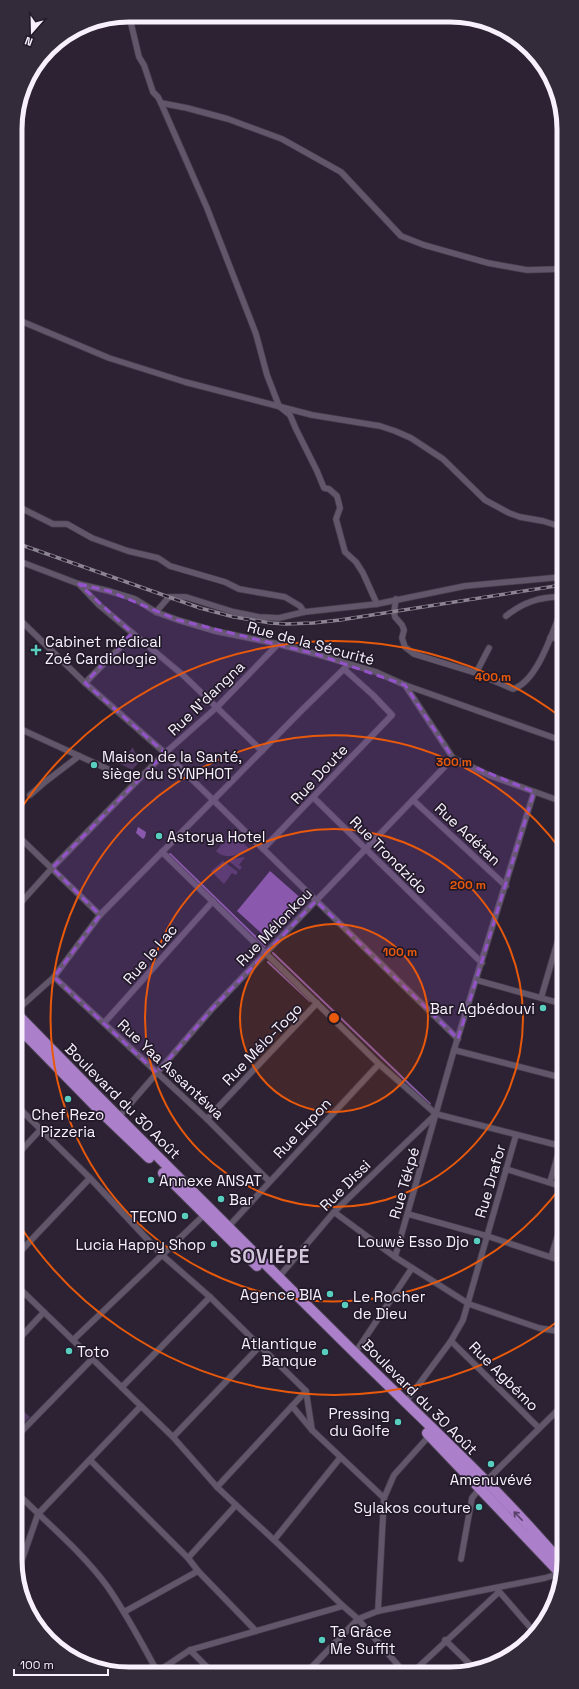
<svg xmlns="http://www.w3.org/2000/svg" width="579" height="1689" viewBox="0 0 579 1689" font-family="'Space Grotesk',sans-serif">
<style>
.green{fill:#503761}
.water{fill:#885ba5}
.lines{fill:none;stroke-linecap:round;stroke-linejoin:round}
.stream{stroke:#885ba5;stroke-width:2}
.street-casing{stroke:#463e4d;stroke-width:7}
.highway-casing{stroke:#463e4d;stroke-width:12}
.street{stroke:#62576a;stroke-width:5.5}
.highway{stroke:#ab7fc9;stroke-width:10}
.rail-casing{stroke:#8d8493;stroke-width:3.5}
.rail{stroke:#221929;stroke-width:2;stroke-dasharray:6;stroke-linecap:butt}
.oneway{stroke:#594269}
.marked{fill:#9453cb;fill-opacity:0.2;stroke:#9453cb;stroke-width:3;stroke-dasharray:8 5;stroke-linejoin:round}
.ring{fill:none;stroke:#e8590c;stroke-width:2}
.poi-dot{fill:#59cebe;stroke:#221929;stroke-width:1.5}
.labels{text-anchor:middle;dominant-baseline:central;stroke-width:3.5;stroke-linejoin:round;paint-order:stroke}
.poi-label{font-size:15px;fill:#f8f1fd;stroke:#221929;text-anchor:start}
.street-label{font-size:15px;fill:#f8f1fd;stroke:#221929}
.district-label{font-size:19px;font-weight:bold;letter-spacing:1px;fill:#d3c6dc;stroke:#221929}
.rim{fill:none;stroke:#f8f1fd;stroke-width:5}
.centre{fill:#e8590c;stroke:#221929;stroke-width:2}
.ring-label{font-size:12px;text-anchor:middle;font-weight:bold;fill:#e8590c;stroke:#221929;stroke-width:3.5;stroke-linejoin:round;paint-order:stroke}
</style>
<rect width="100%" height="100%" fill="#2c2233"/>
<g class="green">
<path d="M133 747 135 753H140L144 757 132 770 113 760 114 758 123 762 128 760 130 756 128 754Z"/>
<path d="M233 832 250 850C238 854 226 861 216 851Z"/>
<path d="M245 857 239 865 242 867 240 870 227 860Z"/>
<path d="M223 861 238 872 236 875 232 873 224 884 211 871Z"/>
<path d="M17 1405 30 1417 17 1430Z"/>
</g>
<g class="water">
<path d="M138 827 146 832 145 837 143 839 136 833Z"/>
<path d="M270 871 304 901 269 940 237 911Z"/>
</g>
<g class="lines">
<g class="stream">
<path d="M170 854 265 946"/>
<path d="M273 953 430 1104"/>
<path d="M268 962 310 1001"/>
</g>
<g class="street-casing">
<g id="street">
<path d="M129 15 139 57 144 65 153 92 158 97 161 103 207 208 256 334 267 375 279 406 290 415 296 429 317 471 324 488 329 489 337 496 340 508 336 519 345 552 356 562 363 573 377 604"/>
<path d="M161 103 187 108 228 119 282 139 341 172 401 236 424 245 488 263 527 270 562 269"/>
<path d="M16 319 109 358 185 382 312 415 380 426 395 431 411 438 443 459 485 500 509 513 520 517 543 521 562 527"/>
<path d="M16 508 23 509 53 524H67L92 538 128 551 158 558 170 566 225 582 239 589 285 597 300 606 304 612"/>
<path d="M16 560 79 584 109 591 135 599 156 612 178 620 215 631 278 644 316 654 376 672 405 685 453 758 491 776 563 802"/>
<path d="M79 584 99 605 184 676 262 751"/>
<path d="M396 599 394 612 395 617 402 625 404 630 402 638 405 647 414 654 476 673 513 689C538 681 552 632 562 609"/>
<path d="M156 612 169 597H186L234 612 259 617 279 618 304 612 377 604 465 586 562 577"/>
<path d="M16 616 85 683 165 753 458 1039"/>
<path d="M506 616C523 602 541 596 562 597"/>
<path d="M550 638H562"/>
<path d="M476 673 489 648"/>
<path d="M85 683 133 634"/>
<path d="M405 685 563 741"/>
<path d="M16 727 136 782"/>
<path d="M30 795 45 782 79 756"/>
<path d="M314 798 482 963"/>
<path d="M413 800 506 886"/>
<path d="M16 834 100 915"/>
<path d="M263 849 392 715 373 695 344 669"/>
<path d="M162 852 379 1064 436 1114 561 1146"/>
<path d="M16 908 52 868 136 782 165 753 217 707 278 644"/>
<path d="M54 977 207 1119 269 1181"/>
<path d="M476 980 563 1004"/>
<path d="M541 998 563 923"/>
<path d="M16 1011 54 977 100 915 303 709 348 665"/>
<path d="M104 1023 213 901"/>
<path d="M454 1050 563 1078"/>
<path d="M17 1106 90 1178 162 1255 210 1297 306 1391 312 1430"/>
<path d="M118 1118 212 1009 453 758"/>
<path d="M207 1119 317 1003"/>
<path d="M17 1155 41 1129"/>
<path d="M506 1169 563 1187"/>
<path d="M550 1182 563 1138"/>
<path d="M334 1212 395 1257 469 1304 539 1328 563 1332"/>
<path d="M408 1214 487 1236 559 1260"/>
<path d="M228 1227 379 1064"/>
<path d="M17 1255 90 1178"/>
<path d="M395 1257 454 1050 534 792"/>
<path d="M551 1257 563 1219"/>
<path d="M278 1278 334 1212 436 1114"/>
<path d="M17 1286 173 1437 217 1487 236 1505 274 1540 343 1606 358 1619 404 1672"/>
<path d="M73 1340 204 1215"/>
<path d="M17 1341 44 1312"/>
<path d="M451 1341 539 1428"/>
<path d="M355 1353 412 1268"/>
<path d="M122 1387 210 1297"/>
<path d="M405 1403 451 1341 463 1320 516 1135"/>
<path d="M292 1406 312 1430 384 1498"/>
<path d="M17 1436 93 1358"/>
<path d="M173 1437 260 1346"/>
<path d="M90 1460 188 1558 198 1571 256 1631"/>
<path d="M485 1482 564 1404"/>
<path d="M217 1487 306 1391"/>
<path d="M17 1493C47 1523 82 1552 107 1586 126 1613 141 1642 157 1671"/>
<path d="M274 1540 340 1458"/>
<path d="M188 1558 236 1505"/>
<path d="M557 1558 564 1548"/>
<path d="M461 1559 472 1498 480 1488"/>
<path d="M17 1574 38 1514 141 1406"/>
<path d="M497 1589 536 1634"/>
<path d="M378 1611 384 1498 394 1475 430 1435"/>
<path d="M124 1612 198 1571"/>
<path d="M445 1640 476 1670"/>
<path d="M190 1650 212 1672"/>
<path d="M157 1672 190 1650 343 1606"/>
<path d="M307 1672 358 1619 378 1611 545 1578 561 1573"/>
<path d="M413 1672 499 1592"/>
</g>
</g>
<g class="highway-casing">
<g id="highway">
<path d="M16 1013C128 1128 242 1241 356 1354 426 1423 500 1490 564 1566"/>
<path d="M16 1025 105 1116 149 1158"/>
<path d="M163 1173 257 1266"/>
<path d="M427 1433 562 1575"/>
</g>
</g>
<use href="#street" class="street"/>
<use href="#highway" class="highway"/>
<g class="rail-casing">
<path id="rail" d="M16 543 200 608 234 617 271 623 286 624 313 623 340 620 562 585"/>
</g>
<use href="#rail" class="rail"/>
</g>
<defs><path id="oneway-shaft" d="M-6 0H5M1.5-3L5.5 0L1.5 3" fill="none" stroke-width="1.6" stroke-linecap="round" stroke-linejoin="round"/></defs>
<use class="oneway" href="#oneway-shaft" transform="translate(518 1516) rotate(-134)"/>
<path class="marked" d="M79 584 109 591 178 620 316 654 405 685 453 758 534 792 458 1039 316 901 212 1009 157 1073 54 977 100 915 52 868 165 753 85 683 132 633Z"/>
<circle cx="334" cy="1018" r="94" fill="#e8590c" fill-opacity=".12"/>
<g class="ring">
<circle cx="334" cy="1018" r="94"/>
<circle cx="334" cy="1018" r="189"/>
<path d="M563 1184A283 283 0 1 1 561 850"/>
<path d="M561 1319A377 377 0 0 1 18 1223M18 813A377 377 0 0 1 561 717"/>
</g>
<g class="poi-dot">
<path d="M34 644h4v4h4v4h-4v4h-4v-4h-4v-4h4z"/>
<circle cx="94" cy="765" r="4"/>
<circle cx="159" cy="836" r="4"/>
<circle cx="543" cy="1008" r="4"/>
<circle cx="68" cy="1099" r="4"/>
<circle cx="151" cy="1180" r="4"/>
<circle cx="221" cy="1199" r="4"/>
<circle cx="185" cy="1216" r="4"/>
<circle cx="477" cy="1241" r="4"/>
<circle cx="214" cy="1244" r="4"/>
<circle cx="330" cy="1294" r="4"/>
<circle cx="345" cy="1305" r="4"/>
<circle cx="69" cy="1351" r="4"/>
<circle cx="325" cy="1352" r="4"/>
<circle cx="398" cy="1422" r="4"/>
<circle cx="491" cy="1464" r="4"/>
<circle cx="479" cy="1507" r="4"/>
<circle cx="322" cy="1640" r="4"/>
</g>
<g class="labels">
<g class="poi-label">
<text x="45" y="641">Cabinet médical<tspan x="45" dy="17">Zoé Cardiologie</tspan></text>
<text x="102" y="756">Maison de la Santé,<tspan x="102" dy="17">siège du SYNPHOT</tspan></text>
<text x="167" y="836">Astorya Hotel</text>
<text x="535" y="1008" text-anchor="end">Bar Agbédouvi</text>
<text x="68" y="1114" text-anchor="middle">Chef Rezo<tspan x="68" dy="17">Pizzeria</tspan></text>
<text x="159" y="1180">Annexe ANSAT</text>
<text x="229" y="1199">Bar</text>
<text x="177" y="1216" text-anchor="end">TECNO</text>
<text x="469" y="1241" text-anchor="end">Louwè Esso Djo</text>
<text x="206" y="1244" text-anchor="end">Lucia Happy Shop</text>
<text x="322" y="1294" text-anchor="end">Agence BIA</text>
<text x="353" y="1296">Le Rocher<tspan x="353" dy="17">de Dieu</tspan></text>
<text x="317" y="1343" text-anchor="end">Atlantique<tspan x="317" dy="17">Banque</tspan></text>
<text x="77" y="1351">Toto</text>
<text x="390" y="1413" text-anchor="end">Pressing<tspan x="390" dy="17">du Golfe</tspan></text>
<text x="491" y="1479" text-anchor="middle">Amenuvévé</text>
<text x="471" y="1507" text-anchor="end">Sylakos couture</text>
<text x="330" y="1631">Ta Grâce<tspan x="330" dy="17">Me Suffit</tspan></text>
</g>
<g class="street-label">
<text transform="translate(311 643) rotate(15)">Rue de la Sécurité</text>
<text transform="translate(206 698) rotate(-44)">Rue N'dangna</text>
<text transform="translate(319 774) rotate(-47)">Rue Doute</text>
<text transform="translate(468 834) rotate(43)">Rue Adétan</text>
<text transform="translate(389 855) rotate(45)">Rue Trondzido</text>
<text transform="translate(274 927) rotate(-46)">Rue Mélonkou</text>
<text transform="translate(150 954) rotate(-49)">Rue le Lac</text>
<text transform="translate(262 1044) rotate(-46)">Rue Mélo-Togo</text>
<text transform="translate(171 1069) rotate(43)">Rue Yaa Assantéwa</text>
<text transform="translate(123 1101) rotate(45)">Boulevard du 30 Août</text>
<text transform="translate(302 1128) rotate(-47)">Rue Ekpon</text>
<text transform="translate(490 1181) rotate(-74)">Rue Drafor</text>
<text transform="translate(404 1183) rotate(-74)">Rue Tékpé</text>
<text transform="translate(345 1185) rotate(-45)">Rue Dissi</text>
<text transform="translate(504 1376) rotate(45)">Rue Agbémo</text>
<text transform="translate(420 1397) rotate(45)">Boulevard du 30 Août</text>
</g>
<g class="district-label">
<text x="270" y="1256">SOVIÉPÉ</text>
</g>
</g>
<path d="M0 0H579V1689H0ZM129 22H450A107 107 0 0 1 557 129V1560A107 107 0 0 1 450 1667H129A107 107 0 0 1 22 1560V129A107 107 0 0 1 129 22Z" fill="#332a3a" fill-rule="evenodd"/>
<path class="rim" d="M129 22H450A107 107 0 0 1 557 129V1560A107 107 0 0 1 450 1667H129A107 107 0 0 1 22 1560V129A107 107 0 0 1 129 22Z"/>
<circle cx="334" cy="1018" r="6" class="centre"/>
<g class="ring-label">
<text x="493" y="681">400 m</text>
<text x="454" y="766">300 m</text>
<text x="468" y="889">200 m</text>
<text x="400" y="956">100 m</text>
</g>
<g transform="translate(32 32) rotate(200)" stroke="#221929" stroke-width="3" paint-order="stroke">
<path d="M0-3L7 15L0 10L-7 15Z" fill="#f8f1fd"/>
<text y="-6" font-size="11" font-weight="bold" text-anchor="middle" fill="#f8f1fd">N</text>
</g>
<path d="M14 1669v6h94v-6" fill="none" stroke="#f8f1fd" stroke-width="2"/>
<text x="20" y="1669" font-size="12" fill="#f8f1fd" stroke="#221929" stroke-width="3" paint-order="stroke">100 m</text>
</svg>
